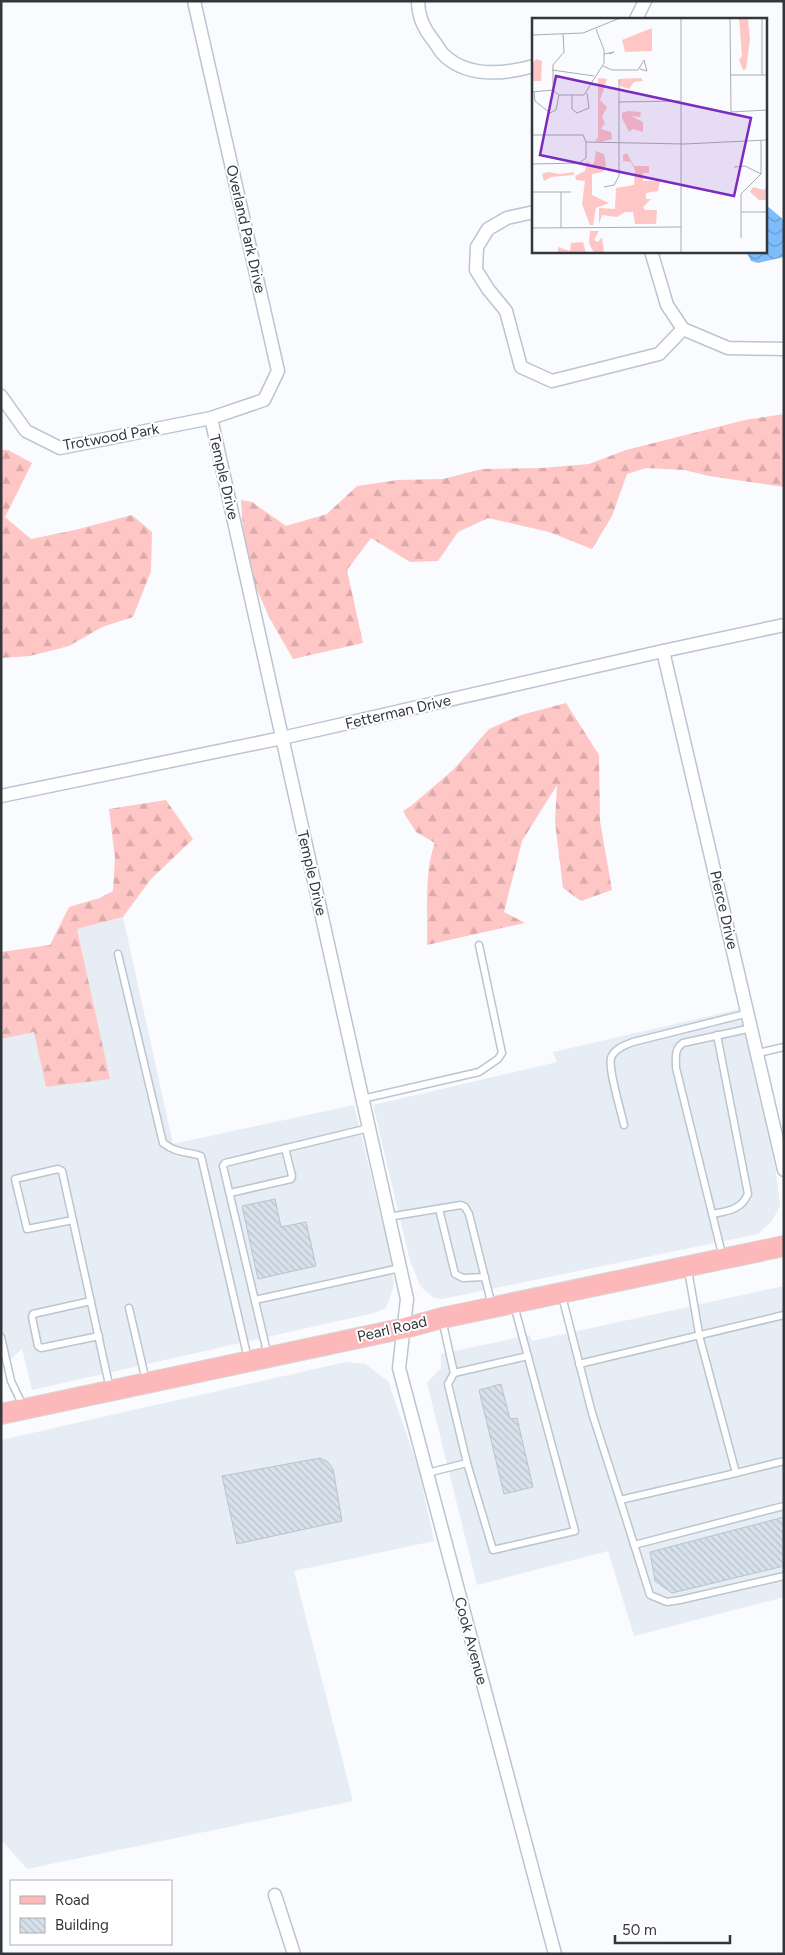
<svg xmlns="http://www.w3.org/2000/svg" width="785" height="1955" viewBox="0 0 785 1955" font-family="Figtree,sans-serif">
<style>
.built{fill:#e7edf4}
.forest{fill:url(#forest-firs)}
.water{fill:url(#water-waves)}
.building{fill:url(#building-back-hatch);stroke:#b9c3ce}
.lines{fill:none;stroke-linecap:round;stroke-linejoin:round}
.lane-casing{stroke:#bbc5d0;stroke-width:9}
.street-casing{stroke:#bbc5d0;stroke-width:15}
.primary-casing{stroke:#d6d7d8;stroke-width:22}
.lane{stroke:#fff;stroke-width:6}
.street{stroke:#fff;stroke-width:12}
.primary{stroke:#fdb8b9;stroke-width:20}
.labels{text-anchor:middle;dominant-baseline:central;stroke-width:4;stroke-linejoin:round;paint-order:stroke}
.street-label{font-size:15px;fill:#33373b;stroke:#fff}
.inset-road{fill:none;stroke:#aaadb0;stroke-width:1}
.view{fill:#7b2cbf;fill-opacity:0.15;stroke:#7b2cbf;stroke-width:2.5}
.inset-edge{fill:none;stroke:#33373b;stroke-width:2.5}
</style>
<defs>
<pattern id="forest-firs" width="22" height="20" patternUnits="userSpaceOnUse" patternTransform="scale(1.25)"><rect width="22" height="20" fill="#fec6c5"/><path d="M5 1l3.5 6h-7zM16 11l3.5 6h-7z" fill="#daabaa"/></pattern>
<pattern id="water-waves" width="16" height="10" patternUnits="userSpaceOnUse" patternTransform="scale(1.25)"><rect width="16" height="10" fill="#7ebcfb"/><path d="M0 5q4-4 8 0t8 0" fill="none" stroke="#689acc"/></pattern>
<pattern id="building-back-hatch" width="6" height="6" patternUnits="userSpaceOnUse" patternTransform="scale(1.25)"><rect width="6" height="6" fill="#d7e1ec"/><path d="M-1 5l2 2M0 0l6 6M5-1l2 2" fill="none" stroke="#b9c2cb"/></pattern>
</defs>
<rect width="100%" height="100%" fill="#f9fbfe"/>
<g class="built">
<path d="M123 917 173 1144 354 1105 391 1259 394 1285 386 1308 374 1313 32 1390 22 1349 12 1358 1 1361V1039L34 1031 110 1079 77 929Z"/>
<path d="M740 1009 776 1172 780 1206 772 1221 758 1234 442 1299 434 1298 421 1287 410 1261 373 1105 557 1062 553 1052Z"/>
<path d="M784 1286V1597L634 1636 608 1551 477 1585 427 1383 441 1368V1354L530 1335 532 1341Z"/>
<path d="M346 1362 365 1364 388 1381 418 1467 434 1541 294 1571 353 1801 27 1869 4 1843 1 1844V1440Z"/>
</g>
<g class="forest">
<path d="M784 414V487L709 476 684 470 646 468 627 474 612 516 592 549 549 532 488 518 458 532 438 561 410 562 371 538 347 570 363 643 293 659 269 617 245 563 241 500 252 502 286 526 327 514 357 486 398 480 443 479 482 469 542 468 589 464 626 450 745 420Z"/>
<path d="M1 450H8L32 463 5 517 31 539 75 530 132 515 152 532 151 571 133 617 102 627 69 646 30 656 1 658Z"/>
<path d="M566 703 599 755 600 821 612 890 581 901 563 888 555 822 557 785 522 841 504 912 525 923 427 945C428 916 424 869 435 843L416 832 403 811 411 806 453 770 489 729 521 715Z"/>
<path d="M166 800 193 839 151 879 123 917 77 929 110 1079 46 1087 34 1032 1 1039V952L50 945 69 907 100 898 113 891 115 858 109 809Z"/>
</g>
<path class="water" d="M766 205 784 220V257L758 263 751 261 746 251H766Z"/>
<g class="building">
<path d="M275 1199 281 1227 306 1222 316 1266 258 1279 242 1206Z"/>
<path d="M501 1384 510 1419 517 1418 533 1487 504 1494 479 1390Z"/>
<path d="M320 1458 328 1462 333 1469 342 1521 237 1544 222 1476Z"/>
<path d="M784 1517V1566L672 1593 655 1581 650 1552Z"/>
</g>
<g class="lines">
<g class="lane-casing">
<g id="lane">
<path d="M118 954 163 1143C178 1154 185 1151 201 1156L248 1359"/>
<path d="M758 1053 784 1047"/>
<path d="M362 1099 479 1072 498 1059 502 1053 479 945"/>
<path d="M624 1125C621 1111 608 1069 611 1058 614 1049 625 1045 633 1042L749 1013"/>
<path d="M230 1193 291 1179 292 1176 285 1148"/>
<path d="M439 1209 455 1274 463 1278 485 1277"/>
<path d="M712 1214C728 1211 741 1210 748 1194L717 1035"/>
<path d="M388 1217 461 1205 465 1207 469 1214 492 1306"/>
<path d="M73 1220 27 1229 15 1179 58 1169 62 1171C78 1243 94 1316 110 1389"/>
<path d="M723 1258 676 1068C676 1058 674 1049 683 1043L752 1028"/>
<path d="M562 1296 592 1413 620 1500 736 1473 700 1339 688 1270"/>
<path d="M255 1300 400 1268"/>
<path d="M91 1301 33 1314 32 1317 38 1346 41 1348 99 1336"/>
<path d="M129 1308 146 1381"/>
<path d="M442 1319 454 1373 448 1384 467 1463 493 1550 575 1531 514 1305"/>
<path d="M1 1337 11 1381 23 1406"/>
<path d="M268 1356 223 1166 225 1163 369 1128"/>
<path d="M579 1364 784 1315"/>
<path d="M454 1373 528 1356"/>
<path d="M427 1473 467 1463"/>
<path d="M736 1473 784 1461"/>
<path d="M620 1500 650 1595 667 1602 680 1600 784 1576"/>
<path d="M634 1545 784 1506"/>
</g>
</g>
<g class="street-casing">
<g id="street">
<path d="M418 1C418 16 424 29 433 40 437 45 440 52 445 56 469 78 505 74 534 66"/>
<path d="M636 19 645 1"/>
<path d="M534 212 507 218 488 229 477 247 476 270 488 289 506 311 521 367 552 381 659 354 683 329"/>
<path d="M651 251 667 305 683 329 728 348 784 349"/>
<path d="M1 396 26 431 60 448 211 418 264 400 278 371 194 1"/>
<path d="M211 418 407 1299 399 1368 555 1954"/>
<path d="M663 651 784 1170"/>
<path d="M1 796 282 738 663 651 784 625"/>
<path d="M275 1895 294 1954"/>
</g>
</g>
<g class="primary-casing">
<path id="primary" d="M1 1414 405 1328 442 1318 784 1246"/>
</g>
<use href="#lane" class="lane"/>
<use href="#street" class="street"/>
<use href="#primary" class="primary"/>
</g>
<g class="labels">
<g class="street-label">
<text transform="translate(246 229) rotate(77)">Overland Park Drive</text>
<text transform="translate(111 437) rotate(-10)">Trotwood Park</text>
<text transform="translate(224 477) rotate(77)">Temple Drive</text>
<text transform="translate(398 712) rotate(-13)">Fetterman Drive</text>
<text transform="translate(312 873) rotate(77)">Temple Drive</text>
<text transform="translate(724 910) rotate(77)">Pierce Drive</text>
<text transform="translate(392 1329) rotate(-13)">Pearl Road</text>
<text transform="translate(471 1641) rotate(75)">Cook Avenue</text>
</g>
</g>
<g transform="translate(532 18)">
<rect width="235" height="235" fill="#f9fbfe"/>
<path d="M207 0H216L218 21 214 51 211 52 207 42 210 38ZM5 41 10 43 9 63H0V45ZM66 60 75 61 68 82 75 89 70 99 73 105 69 111 79 114 80 121 69 124 63 123 66 119ZM109 60 111 63 102 64 97 71 88 68 86 61ZM96 93 109 94 108 99 99 98 111 104V114L101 111 97 114 90 100V95ZM64 133 72 136 74 147 71 154 60 156V177L77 185 64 190 61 207H58L50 186 53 163 44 162 43 158 53 153 55 143 59 147 62 145ZM95 135 102 148H117V155H111V163H128L126 173 114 175V181H119L111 189 113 192H125L124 206H103L101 194H93L85 199 70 197 67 206V190L83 191 84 170 102 167 103 152 99 144 91 143V137ZM16 154 28 156 42 154V157L19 159 12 163 10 156ZM221 169 232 172 235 169V182H227L218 174ZM58 213H67L62 222 66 224 70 219 72 235H62L57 225ZM51 224 54 235H26V229L38 233 39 225Z" fill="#fec6c5"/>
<path d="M120 10V33L93 34 90 22Z" fill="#fec6c5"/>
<path class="inset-road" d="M149 0V235M198 0 199 94 235 92M31 16 32 34 21 47V72L27 77H52L72 45V32L64 11M0 17 51 15 88 0M72 36 82 34 77 36M71 48 80 52H106L112 42 115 53 108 51M20 52 62 58M198 57H235M230 57V0M0 74 21 72M2 74 3 83 18 95 24 92 27 77M40 77V91L45 95 57 90 55 75M87 84 148 83M0 117H51L54 124V140L47 145 0 146M54 124 152 126 235 122M202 149 213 148 229 156M72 169 82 167 87 158V62M0 174H39M209 194H235M0 210 149 209M29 210V174M209 220V176L229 156V122"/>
<path class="view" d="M24 58 219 100 202 178 8 137Z"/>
<rect width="235" height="235" class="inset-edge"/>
</g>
<rect width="785" height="1955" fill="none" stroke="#33373b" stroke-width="5"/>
<rect x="10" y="1880" width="162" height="65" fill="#ffffff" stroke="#adafb1"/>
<rect x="20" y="1896" width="25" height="8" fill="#fdb8b9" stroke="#adafb1"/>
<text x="55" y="1905" font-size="15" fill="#33373b">Road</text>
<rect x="20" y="1918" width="25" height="15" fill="url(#building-back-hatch)" stroke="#adafb1"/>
<text x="55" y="1930" font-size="15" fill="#33373b">Building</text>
<path d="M615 1935v8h115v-8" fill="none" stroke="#33373b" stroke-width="2.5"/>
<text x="622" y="1935" font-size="15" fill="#33373b" stroke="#ffffff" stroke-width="4" paint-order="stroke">50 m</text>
</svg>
